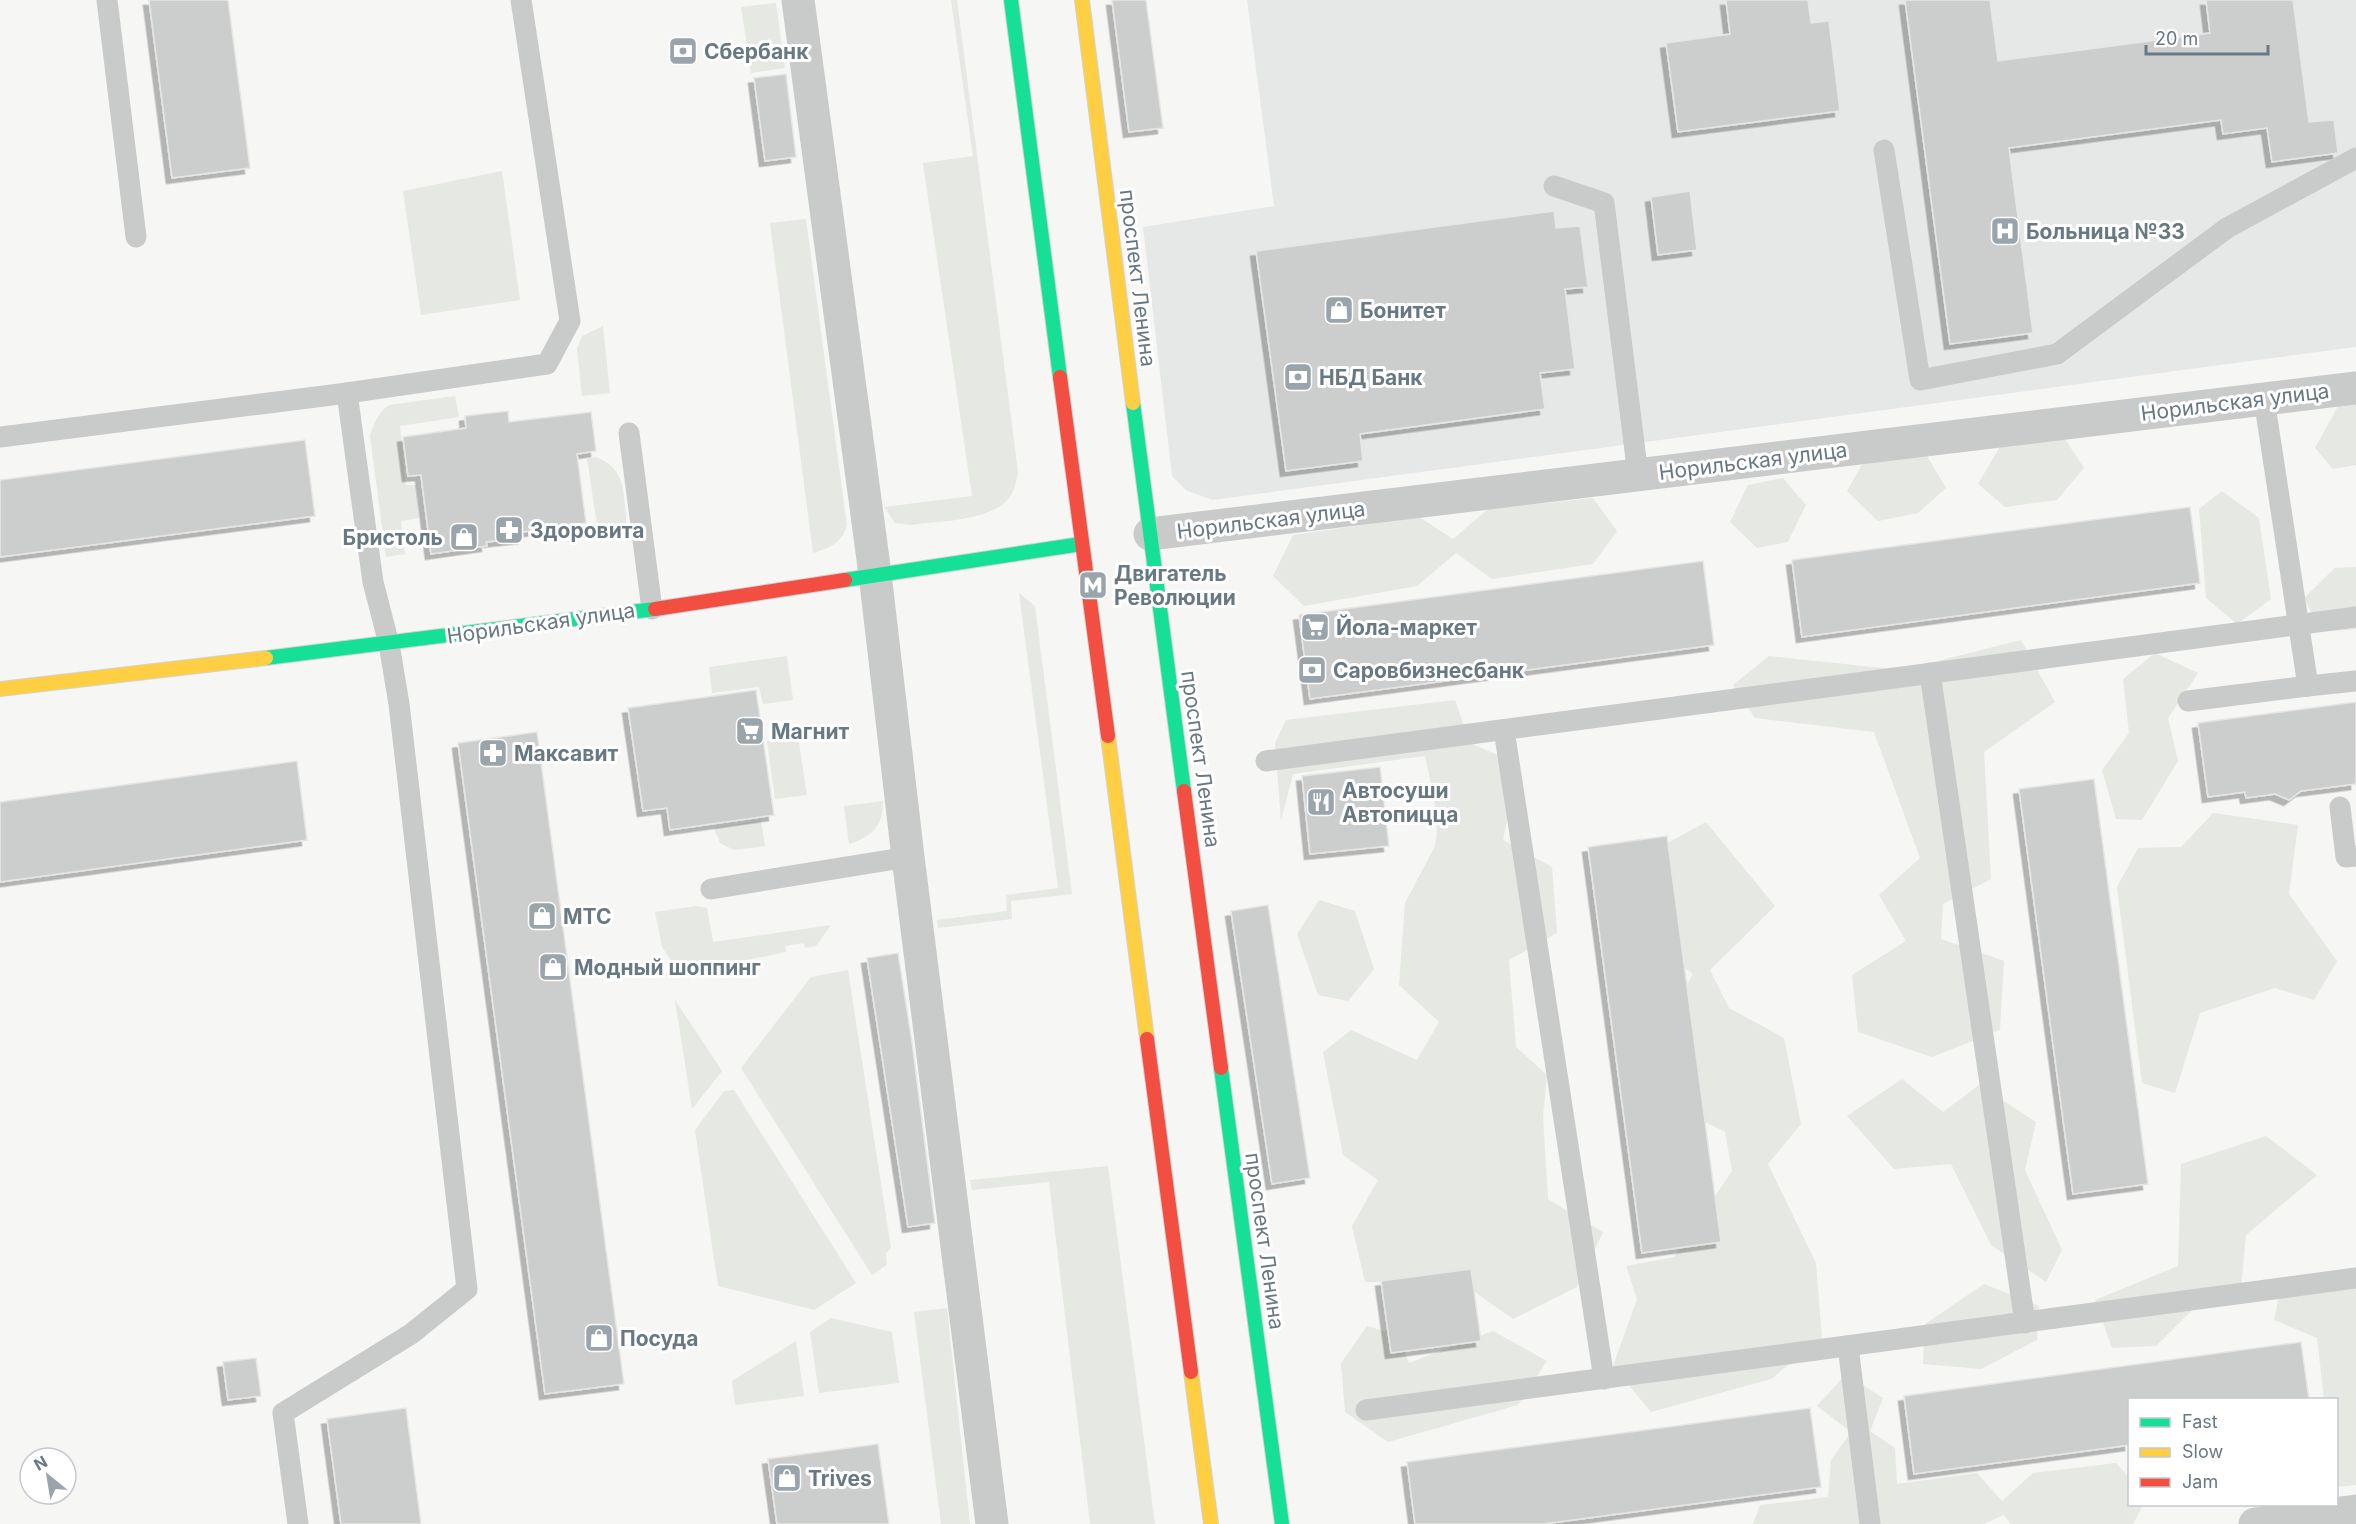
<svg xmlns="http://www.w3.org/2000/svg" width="2356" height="1524" viewBox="0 0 2356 1524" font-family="Inter,sans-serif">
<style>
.built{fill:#e6e8e8}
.green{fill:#e5e8e3}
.building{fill:#cccece;stroke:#e6e6e5;stroke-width:1.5;filter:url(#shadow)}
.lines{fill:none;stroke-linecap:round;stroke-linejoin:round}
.fast-casing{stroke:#d2d3d3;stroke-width:16}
.slow-casing{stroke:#d2d3d3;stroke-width:16}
.jam-casing{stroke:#d2d3d3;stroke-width:16}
.lane{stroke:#c9caca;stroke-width:21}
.street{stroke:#c9caca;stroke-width:33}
.fast{stroke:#16e098;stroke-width:14}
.slow{stroke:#ffcf43;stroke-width:14}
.jam{stroke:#f24e42;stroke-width:14}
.labels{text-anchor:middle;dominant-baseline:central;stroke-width:6;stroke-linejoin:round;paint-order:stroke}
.poi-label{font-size:21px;font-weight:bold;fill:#687983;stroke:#fff;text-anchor:start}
.street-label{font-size:21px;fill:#687983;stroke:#fff}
</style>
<defs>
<filter id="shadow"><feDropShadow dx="-5.5" dy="5.5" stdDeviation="0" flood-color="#0004"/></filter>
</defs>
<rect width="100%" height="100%" fill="#f6f6f5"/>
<path class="built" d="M1247 0H2356V347L1213 500 1187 491 1172 476 1143 227 1274 206Z"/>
<g class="green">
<path d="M951 0H957L1018 472C1016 481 1015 491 1009 498 991 521 939 521 911 525L895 523 884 507 972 496 923 163 973 156Z"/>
<path d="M776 3 785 68 751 73 741 7Z"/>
<path d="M502 171 520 300 421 315 403 191Z"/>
<path d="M806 219 847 526C841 543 830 548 813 553L770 223Z"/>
<path d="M603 326 610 393 582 396 577 349 582 336Z"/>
<path d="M455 396 459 417 400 426 406 485H416L419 518 401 521 405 554 386 557 370 436C374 423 378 413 389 405Z"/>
<path d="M2356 398V465L2333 469 2315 448 2341 401Z"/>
<path d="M2063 436 2084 468 2057 500 2005 507 1978 484 2002 443Z"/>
<path d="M1923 449 1946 488 1918 513 1878 521 1847 491 1864 461Z"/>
<path d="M596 457C628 469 623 497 627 526L598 531 587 459Z"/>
<path d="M1783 478 1806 505 1788 542 1757 548 1730 522 1748 485Z"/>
<path d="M2222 491 2259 518 2271 599 2237 624 2206 598 2199 509Z"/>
<path d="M1593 498 1617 531 1593 564 1492 579 1456 553 1417 586 1304 606 1273 576 1293 535 1419 517 1453 539 1488 509Z"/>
<path d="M2356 567V629L2321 632 2304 598 2335 568Z"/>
<path d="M1019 593 1035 606 1072 894 1011 901 1012 919 938 928 937 920 1007 911 1006 895 1058 888Z"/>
<path d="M2021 640 2055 702 1984 752 1991 879 1943 904 1941 939 2004 961 2000 1030 1932 1057 1858 1032 1852 975 1906 941 1879 895 1920 858 1874 732 1755 718 1733 685 1769 656 1902 670Z"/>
<path d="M2155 653 2198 673 2168 718 2178 761 2142 820 2116 819 2102 770 2129 733 2123 679Z"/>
<path d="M787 656 793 700 763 704 759 687 712 693 709 667Z"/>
<path d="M1455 700 1470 743 1519 764 1503 840 1552 867 1557 933 1509 960 1516 1047 1547 1075 1543 1117 1548 1199 1603 1232 1577 1287 1513 1319 1462 1283 1365 1282 1352 1226 1378 1180 1343 1155 1323 1052 1351 1030 1417 1060 1439 1022 1399 985 1405 903 1435 846 1437 832 1434 798 1425 756 1293 774 1281 821 1275 743 1286 720Z"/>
<path d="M798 736 807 795 775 799 767 741Z"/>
<path d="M883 801C883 826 873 836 849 844L844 806Z"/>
<path d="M2213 813 2298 825 2289 894 2337 961 2314 1000 2275 988 2200 1013 2175 1093 2142 1083 2117 887 2138 848 2181 847Z"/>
<path d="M761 820 765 846 734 850 720 843 714 828Z"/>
<path d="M1706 822 1775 906 1710 970 1729 1008 1784 1038 1801 1124 1768 1164 1816 1263 1822 1338 1771 1379 1651 1412 1613 1366 1637 1299 1626 1266 1674 1257 1732 1171 1725 1132 1683 1111 1672 1010 1693 974 1634 928 1627 865Z"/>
<path d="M1319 900 1355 911 1374 969 1348 1001 1318 995 1297 934Z"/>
<path d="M696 906 707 908 713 942 831 925 816 946 805 948 804 943 785 946 786 952 722 965 720 960 702 963V970L680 974 662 947 655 912Z"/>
<path d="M848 970 891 1248 886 1253 887 1265 872 1275 741 1068 811 977Z"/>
<path d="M675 1000 722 1071 692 1109Z"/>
<path d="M1902 1079 1943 1112 1979 1085 2036 1122 2025 1170 2062 1250 2046 1282 1991 1245 1951 1164 1894 1169 1847 1116Z"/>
<path d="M734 1090 856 1283 814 1310 718 1286 695 1130 724 1091Z"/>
<path d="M2266 1136 2317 1175 2246 1235 2240 1299 2194 1308 2156 1346 2112 1348 2095 1300 2178 1266 2181 1164Z"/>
<path d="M1108 1166 1155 1524H1090L1049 1182 972 1190 970 1180Z"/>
<path d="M2356 1269V1485L2337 1487 2336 1400 2324 1399 2317 1338 2274 1320 2282 1280Z"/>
<path d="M1984 1284 2039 1306 2037 1340 1981 1369 1923 1364 1925 1324Z"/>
<path d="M947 1308 970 1524H941L914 1312Z"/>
<path d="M831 1318 892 1332 899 1383 819 1393 810 1332Z"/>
<path d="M1367 1326 1398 1335 1409 1363 1493 1331 1547 1361 1518 1405 1388 1442 1345 1412 1341 1363Z"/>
<path d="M796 1341 804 1396 735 1405 732 1381Z"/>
<path d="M1846 1374 1883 1398 1870 1431 1895 1448 1897 1484 1977 1473 2002 1501 2033 1473 2116 1463 2129 1477 2130 1504 2143 1505 2133 1524H2011L2004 1515 1983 1524H1753L1760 1505 1828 1497 1831 1460 1851 1432 1817 1406Z"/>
</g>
<g class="building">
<path d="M149 0H228L250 168 172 178Z"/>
<path d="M1112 0H1146L1163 128 1129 132Z"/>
<path d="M1726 0H1808L1811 23 1829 21 1840 111 1678 132 1666 43 1730 34Z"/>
<path d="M1905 0H1990L1998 61 2210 33 2206 0H2293L2309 122 2334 120 2338 153 2272 162 2267 128 2223 134 2221 120 2009 148 2033 333 1950 344Z"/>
<path d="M786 74 796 157 765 161 754 78Z"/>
<path d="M1690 191 1697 250 1658 255 1651 197Z"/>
<path d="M1554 211 1556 228 1580 226 1588 287 1565 289 1575 369 1540 373 1545 409 1360 434 1363 461 1286 471 1256 251Z"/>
<path d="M508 411 509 422 591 412 596 451 577 454 586 523 522 532 523 538 486 542 487 546 431 554 421 475 408 476 403 437 466 428 465 416Z"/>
<path d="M305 440 315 516 0 557V480Z"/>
<path d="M2190 507 2200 583 1802 637 1792 560Z"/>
<path d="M1703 561 1714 645 1310 699 1299 615Z"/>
<path d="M756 690 774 815 670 830 667 808 643 811 628 708Z"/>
<path d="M2356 702V784L2301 791 2289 800 2275 794 2246 798 2245 792 2208 797 2198 723Z"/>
<path d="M537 732 624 1384 545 1394 458 743Z"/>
<path d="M297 761 307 840 0 882V802Z"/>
<path d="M1380 767 1389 846 1310 854 1302 776Z"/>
<path d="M2094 779 2148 1184 2073 1194 2019 789Z"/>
<path d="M1667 836 1721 1242 1642 1253 1588 847Z"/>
<path d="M1268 905 1310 1178 1272 1184 1231 911Z"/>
<path d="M898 953 912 1042 935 1223 908 1227 867 958Z"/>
<path d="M1471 1269 1481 1341 1391 1353 1381 1281Z"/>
<path d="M2301 1342 2309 1400H2130V1445L1914 1474 1904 1396Z"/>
<path d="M256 1358 261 1396 228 1400 223 1362Z"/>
<path d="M406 1408 421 1524H341L327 1419Z"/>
<path d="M1810 1408 1821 1487 1543 1524H1415L1407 1462Z"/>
<path d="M878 1444 889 1524H777L768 1459Z"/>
</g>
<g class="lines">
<g class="fast-casing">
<g id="fast">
<path d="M1011 0 1060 377"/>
<path d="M1133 403 1184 791"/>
<path d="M845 580 1081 544"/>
<path d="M266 658 655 609"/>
<path d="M1221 1068 1282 1524"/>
</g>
</g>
<g class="slow-casing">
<g id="slow">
<path d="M1082 0 1133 403"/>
<path d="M0 689 266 658"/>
<path d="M1108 736 1147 1039"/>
<path d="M1191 1372 1211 1524"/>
</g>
</g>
<g class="jam-casing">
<g id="jam">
<path d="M1060 377 1108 736"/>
<path d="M655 609 845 580"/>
<path d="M1184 791 1221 1068"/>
<path d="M1147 1039 1191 1372"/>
</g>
</g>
<g class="lane">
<path d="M107 0 136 237"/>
<path d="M1884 150 1920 380 2057 354 2227 228 2356 158"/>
<path d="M1554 186 1604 203 1638 475"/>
<path d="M2264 399 2308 686 2356 681"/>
<path d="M629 433 652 609"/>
<path d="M0 437 347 393 547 364 570 321 521 0"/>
<path d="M1930 673 2025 1323"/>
<path d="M2188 701 2308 686"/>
<path d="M1504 730 1604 1379"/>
<path d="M1266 761 2356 617"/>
<path d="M2340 807 2346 857 2356 856"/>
<path d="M711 889 908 857"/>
<path d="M1848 1346 1870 1524"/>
<path d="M1366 1410 2356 1278"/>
<path d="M298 1524 283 1413 411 1334 467 1289 399 704 389 644 373 582 347 393"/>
</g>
<g class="street">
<path d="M798 0 875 574 908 857 992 1524"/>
<path d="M1150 534 2356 388"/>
<path d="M2255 1524 2356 1511"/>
</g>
<use href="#fast" class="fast"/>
<use href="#slow" class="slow"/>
<use href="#jam" class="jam"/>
</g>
<defs>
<g id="bank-square" transform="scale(1.5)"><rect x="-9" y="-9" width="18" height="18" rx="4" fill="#9aa5ab" stroke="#fff"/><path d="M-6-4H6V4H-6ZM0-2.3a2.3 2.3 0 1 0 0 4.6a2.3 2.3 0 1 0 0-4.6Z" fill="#fff"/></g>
<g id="hospital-square" transform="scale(1.5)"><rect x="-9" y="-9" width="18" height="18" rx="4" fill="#9aa5ab" stroke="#fff"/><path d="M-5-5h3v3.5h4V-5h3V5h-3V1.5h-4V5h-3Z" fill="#fff"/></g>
<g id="shop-square" transform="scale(1.5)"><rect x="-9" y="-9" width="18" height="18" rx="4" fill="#9aa5ab" stroke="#fff"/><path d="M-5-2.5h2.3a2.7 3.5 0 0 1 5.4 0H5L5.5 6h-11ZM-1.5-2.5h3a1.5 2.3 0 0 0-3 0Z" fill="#fff"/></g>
<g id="pharmacy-square" transform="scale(1.5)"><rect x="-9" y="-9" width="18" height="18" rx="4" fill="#9aa5ab" stroke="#fff"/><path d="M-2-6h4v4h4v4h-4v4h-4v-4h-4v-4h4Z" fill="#fff"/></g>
<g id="metro-square" transform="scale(1.5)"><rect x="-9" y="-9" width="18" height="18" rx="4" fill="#9aa5ab" stroke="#fff"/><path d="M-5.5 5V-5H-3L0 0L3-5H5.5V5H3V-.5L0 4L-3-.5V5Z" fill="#fff"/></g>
<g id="supermarket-square" transform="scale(1.5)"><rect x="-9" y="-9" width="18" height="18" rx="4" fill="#9aa5ab" stroke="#fff"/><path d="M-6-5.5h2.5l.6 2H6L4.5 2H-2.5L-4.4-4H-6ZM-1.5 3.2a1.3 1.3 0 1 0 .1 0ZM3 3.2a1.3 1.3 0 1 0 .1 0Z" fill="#fff"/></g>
<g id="restaurant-square" transform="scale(1.5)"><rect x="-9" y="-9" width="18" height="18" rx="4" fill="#9aa5ab" stroke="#fff"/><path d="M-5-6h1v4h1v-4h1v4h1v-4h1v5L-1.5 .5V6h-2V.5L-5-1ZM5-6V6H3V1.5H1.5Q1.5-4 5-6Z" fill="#fff"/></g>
</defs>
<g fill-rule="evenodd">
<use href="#bank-square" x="683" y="51"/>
<use href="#hospital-square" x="2005" y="231"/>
<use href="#shop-square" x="1339" y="310"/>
<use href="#bank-square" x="1298" y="377"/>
<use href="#pharmacy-square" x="509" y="530"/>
<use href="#shop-square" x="464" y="537"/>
<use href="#metro-square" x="1093" y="585"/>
<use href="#supermarket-square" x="1315" y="627"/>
<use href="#bank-square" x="1312" y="670"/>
<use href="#supermarket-square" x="750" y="731"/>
<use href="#pharmacy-square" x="493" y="753"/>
<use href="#restaurant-square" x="1321" y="802"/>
<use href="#shop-square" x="542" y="916"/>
<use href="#shop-square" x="553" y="967"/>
<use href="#shop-square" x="599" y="1338"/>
<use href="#shop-square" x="787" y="1478"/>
</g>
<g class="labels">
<g class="poi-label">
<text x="704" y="51">Сбербанк</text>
<text x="2026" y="231">Больница №33</text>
<text x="1360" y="310">Бонитет</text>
<text x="1319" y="377">НБД Банк</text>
<text x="530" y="530">Здоровита</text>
<text x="443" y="537" text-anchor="end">Бристоль</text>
<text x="1114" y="573">Двигатель<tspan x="1114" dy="24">Революции</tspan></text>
<text x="1336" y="627">Йола-маркет</text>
<text x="1333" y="670">Саровбизнесбанк</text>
<text x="771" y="731">Магнит</text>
<text x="514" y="753">Максавит</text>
<text x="1342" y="790">Автосуши<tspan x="1342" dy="24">Автопицца</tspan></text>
<text x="563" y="916">МТС</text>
<text x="574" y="967">Модный шоппинг</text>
<text x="620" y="1338">Посуда</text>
<text x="808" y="1478">Trives</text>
</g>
<g class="street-label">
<text transform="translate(1138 278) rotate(83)">проспект Ленина</text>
<text transform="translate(2235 402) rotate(-7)">Норильская улица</text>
<text transform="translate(1753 461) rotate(-7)">Норильская улица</text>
<text transform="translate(1271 520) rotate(-7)">Норильская улица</text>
<text transform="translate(541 623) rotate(-8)">Норильская улица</text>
<text transform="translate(1201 759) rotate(82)">проспект Ленина</text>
<text transform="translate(1265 1241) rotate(82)">проспект Ленина</text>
</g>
</g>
<rect x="2128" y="1398" width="210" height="108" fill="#ffffff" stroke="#c3c9cd" stroke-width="1.5"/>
<rect x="2140" y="1418" width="30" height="9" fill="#16e098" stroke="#c3c9cd" stroke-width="1.5"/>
<text x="2182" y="1428" font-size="18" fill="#687983">Fast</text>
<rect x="2140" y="1448" width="30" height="9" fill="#ffcf43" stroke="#c3c9cd" stroke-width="1.5"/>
<text x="2182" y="1458" font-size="18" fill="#687983">Slow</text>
<rect x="2140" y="1478" width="30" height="9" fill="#f24e42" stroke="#c3c9cd" stroke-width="1.5"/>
<text x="2182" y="1488" font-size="18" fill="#687983">Jam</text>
<g transform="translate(48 1476) rotate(330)"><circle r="28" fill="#ffffff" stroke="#c3c9cd" stroke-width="1.5"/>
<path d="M0-4.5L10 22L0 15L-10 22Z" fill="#9aa5ab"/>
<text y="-9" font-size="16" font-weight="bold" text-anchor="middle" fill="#687983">N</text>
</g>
<path d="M2146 45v9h122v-9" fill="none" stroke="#687983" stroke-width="3"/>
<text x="2155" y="45" font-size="18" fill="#687983" stroke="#ffffff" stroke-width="4.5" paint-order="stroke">20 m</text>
</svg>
